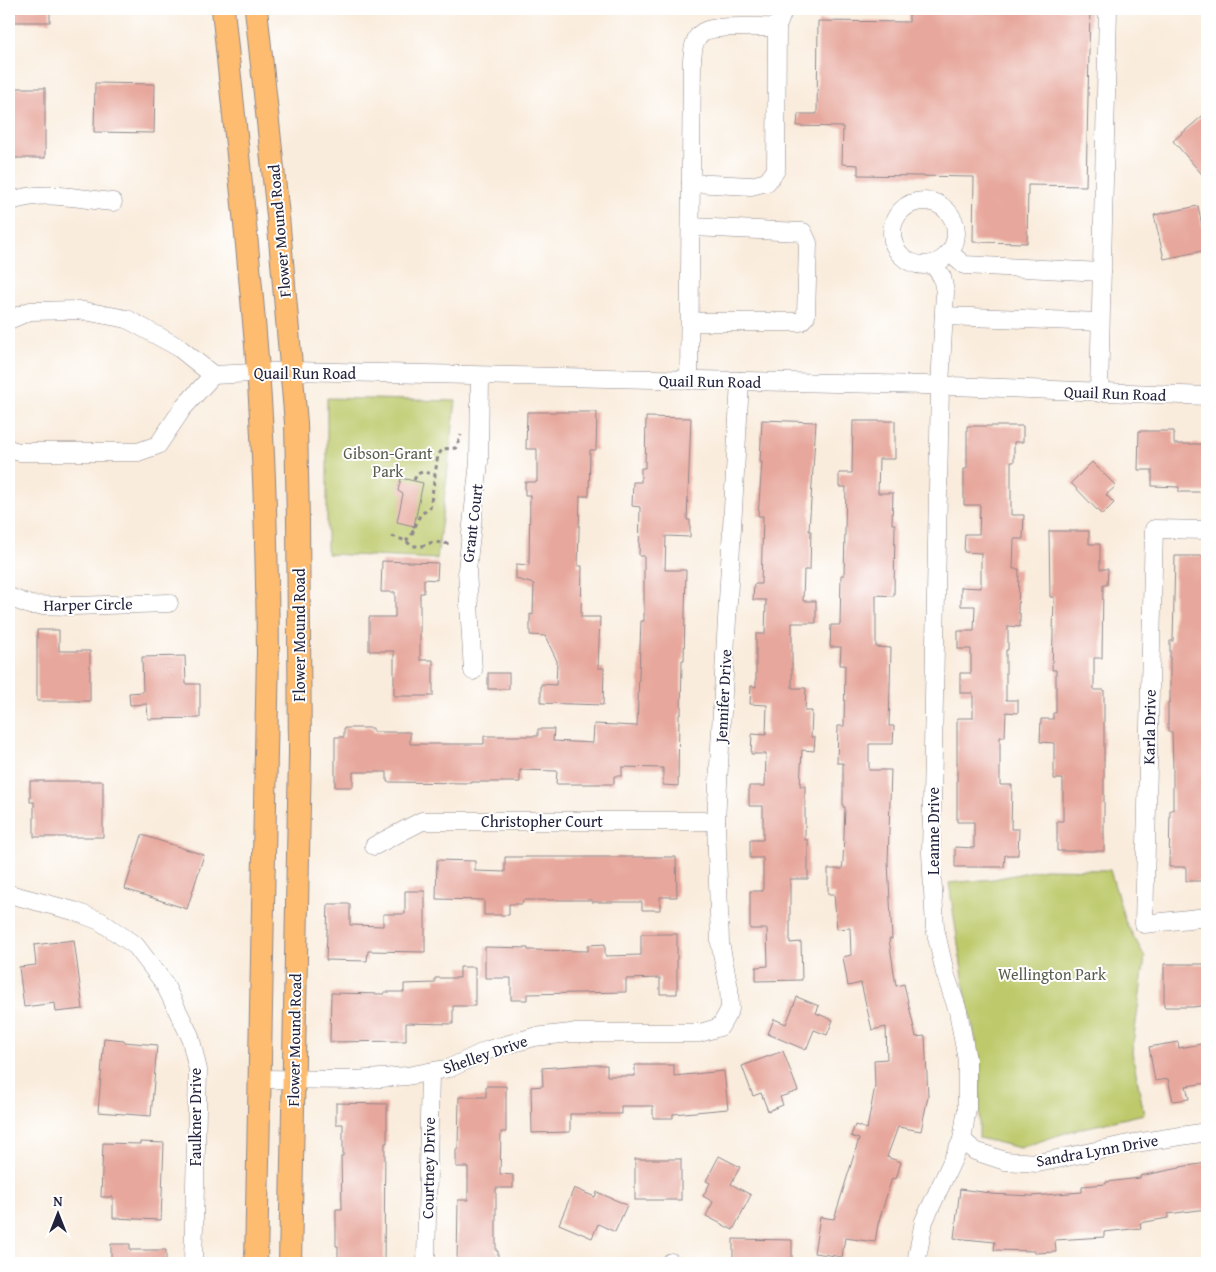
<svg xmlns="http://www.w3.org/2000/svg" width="1216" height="1272" viewBox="0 0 1216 1272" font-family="'Gentium Book Plus',serif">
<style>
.green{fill:#bdc96b;stroke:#707653}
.building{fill:#e7a79c}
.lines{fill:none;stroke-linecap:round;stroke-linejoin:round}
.minor-casing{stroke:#8e878c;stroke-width:19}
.major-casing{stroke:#8e878c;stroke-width:24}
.path{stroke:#8e878c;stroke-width:3;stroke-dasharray:4 4;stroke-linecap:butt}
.minor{stroke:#fff;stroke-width:18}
.major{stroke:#fdbc70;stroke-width:22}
.labels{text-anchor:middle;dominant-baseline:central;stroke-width:4;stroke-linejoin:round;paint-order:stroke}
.street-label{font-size:16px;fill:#22223b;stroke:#fff}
.park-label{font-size:16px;fill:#585c4c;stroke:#fff}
</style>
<rect width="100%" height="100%" fill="#fff"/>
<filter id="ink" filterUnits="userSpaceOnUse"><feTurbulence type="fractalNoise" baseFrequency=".02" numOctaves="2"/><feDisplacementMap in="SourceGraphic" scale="10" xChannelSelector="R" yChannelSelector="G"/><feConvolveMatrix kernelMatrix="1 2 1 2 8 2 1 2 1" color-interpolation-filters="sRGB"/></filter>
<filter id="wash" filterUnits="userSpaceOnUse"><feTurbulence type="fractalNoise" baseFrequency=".0096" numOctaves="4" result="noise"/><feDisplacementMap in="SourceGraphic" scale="20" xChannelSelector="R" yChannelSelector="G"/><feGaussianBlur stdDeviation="1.12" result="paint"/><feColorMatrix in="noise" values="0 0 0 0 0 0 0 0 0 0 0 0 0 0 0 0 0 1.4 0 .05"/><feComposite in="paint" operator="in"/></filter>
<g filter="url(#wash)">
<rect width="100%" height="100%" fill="#f9ecdc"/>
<g class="green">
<path d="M327 398 456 401 437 559 327 554Z"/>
<path d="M1044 869 1110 870 1125 921 1145 957 1132 1052 1144 1114 1071 1131 1020 1148 979 1138 980 1059 965 991 949 883 994 879Z"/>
</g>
<g id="blocks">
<g class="building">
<rect x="9" y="9" width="41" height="13"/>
<path d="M909 9H1090L1086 186 1028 185 1027 243 973 242 974 177 858 175V165L842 164 843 127 797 126 798 114H817L818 21 909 22Z"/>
<path d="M95 83 155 84 154 133 94 132Z"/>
<rect x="9" y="88" width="36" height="70"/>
<path d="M1207 112V180L1173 141Z"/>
<path d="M1198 206 1207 250 1164 259 1154 215Z"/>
<path d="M527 412H597L596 450H590L589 496H580L578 566H582L581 617H600L598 668H604L603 705 541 703V684L556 685 557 661 545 636 530 635V614L533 615 534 584 516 579V564L529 565 530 495H525V482H537V449H526Z"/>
<path d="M646 417 691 418 687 520H690V537L666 536 665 570H686L684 660H682L681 714H679L678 786 663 785V768L622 767V776H614V784H556L557 771 520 770V782H472V783L387 782V772H353V787H335V737H344V728H373V732H410V744H484V736H538V729H554L553 741 593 743 594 724 637 726 641 621H644V556H639L640 507 632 506 633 482H641V468H645Z"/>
<path d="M762 420 816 422 809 531H811L810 570H804L803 601H816V623H792V688H806L805 711H812L811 737H815L814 751 802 750 800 786H805V840H808V879H790V943L801 942 802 980 756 981V967L768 966 767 929H750V891H763V858H750V840H763V806H749V786H765L766 754H751L752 734 766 735 767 705 750 704 751 686 756 687V634H765L766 600H753L754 584H761L763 516H758L762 462H760Z"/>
<path d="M853 421H895V459H879L878 493H893L892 524H895L894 596 876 595V647L891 648 889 726H894L893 744H869V770H891L888 862 892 939H889L896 986 904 984 916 1037 925 1036 928 1096 921 1131 898 1127 887 1157 901 1162 896 1179 892 1178 878 1224 875 1242 845 1238 842 1257 814 1253 820 1217 834 1219 859 1139 851 1136 855 1125 867 1129 875 1086 874 1060 887 1059 886 1027 872 1030 861 983 848 986 843 957 851 955 850 928 837 929 834 894H828V869H842L843 862 845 807H843V763H837L838 726H844L845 665H840L841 647H830L831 625H840L841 575H844L846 487H839V473H852Z"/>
<path d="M967 426H1023V442H1014V462H1011V515H1024L1023 539H1014L1013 569H1019L1018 613H1020V627L1008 626V650H1006V700H1018V713L1006 712 1005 737H1000V785H1012L1011 829H1019L1018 855H1005L1004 867H955V847L974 848V822H957V718H973V693H960V673H971V649H958V631H974L975 606H961V587L981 588V553L964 552 965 534H979L980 505H964V469H967Z"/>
<path d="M1139 431H1174V444H1207V492H1179V487L1152 486V470H1138Z"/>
<path d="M1092 462 1116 486 1106 495 1114 503 1102 515 1071 483Z"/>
<path d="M401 478 423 483 414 526 397 522 403 494 398 491Z"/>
<path d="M1049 531H1089V544H1100V569H1108L1107 585H1103L1102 658H1094V690H1104V851H1057V821H1063V779H1054V743L1040 742 1041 719H1053V713H1056V670H1052L1054 597H1050Z"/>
<path d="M1175 556H1207V881H1186V867H1169L1170 810H1173V768L1172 732H1168V702H1170V641H1173Z"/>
<path d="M382 561 438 563 437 580 424 579V593H420V660H433V696H394V651H369V617H395V592H381Z"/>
<path d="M37 630H59V651H90V701H37Z"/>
<path d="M185 656 186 684H200V718L148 719 147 704 130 705 129 693 143 692 142 657Z"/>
<rect x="488" y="673" width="21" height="16"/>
<path d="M30 781H103V837H34V802H30Z"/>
<path d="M142 835 204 855 187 909 125 889Z"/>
<path d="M505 857H676L677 897H660V910H642V902H592V900H523L522 904H509V915H484V900L436 899 437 860 475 861V871L505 872Z"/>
<path d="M405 891H425V952L368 951 367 961 326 960 328 904H350V925L383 926V914H405Z"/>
<path d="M641 934H677V994H660V978L626 979V992L527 994V1000H511V978H485V947L528 948V950L588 951V945L605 944V956L641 955Z"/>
<path d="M74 940 83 1009 56 1012 55 1003 24 1007 19 967 36 965 34 945Z"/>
<path d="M1164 964H1207V1005L1193 1007H1164Z"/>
<path d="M460 967H475V1006H453V1024L406 1023V1041L330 1042 331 993 384 994V992H404V984L435 983V978H460Z"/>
<path d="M797 997 819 1006 816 1013 833 1020 827 1035 814 1030 806 1050 768 1034 774 1019 786 1024Z"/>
<path d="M104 1038 124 1040V1042L157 1045 151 1116 98 1112Z"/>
<path d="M1178 1042 1179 1048 1207 1043V1083L1186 1086 1189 1099 1173 1101 1168 1079 1155 1081 1149 1047Z"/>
<path d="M783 1051 798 1091 780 1097 783 1105 768 1111 761 1093 753 1096 742 1066Z"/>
<path d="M583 1065H607V1076H635V1065H674V1076L724 1071 728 1109 673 1114V1118H653V1106H621V1114H570V1132L532 1133 531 1087 543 1086 542 1068Z"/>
<path d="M486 1086H506V1132H501L500 1174 513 1175V1188H496V1251H498V1263H457L458 1200H468V1167H456V1149H458L459 1097H486Z"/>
<path d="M336 1103 387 1104V1143H385L384 1263H338V1246H336V1209H342L341 1156H343V1124H336Z"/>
<path d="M140 1142 164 1143 161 1220 113 1218V1197H101L103 1143 140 1144Z"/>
<path d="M719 1156 740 1167 731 1184 751 1195 733 1230 706 1216 713 1202 703 1196 710 1183 706 1181Z"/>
<rect x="635" y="1159" width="46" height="41"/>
<path d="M1207 1163V1209L1168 1214V1218L1140 1223 1141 1228 1104 1232V1237L1055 1240 1056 1252 1035 1253V1251L994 1250 995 1242 954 1238 960 1189 990 1193V1194L1032 1196 1082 1192V1186L1106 1184V1182L1140 1178V1176L1180 1168V1167Z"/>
<path d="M574 1188 595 1197 597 1192 627 1205 615 1232 598 1224 592 1238 559 1224Z"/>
<path d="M733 1239 792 1240V1263H744V1259H733Z"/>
<path d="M111 1244H130V1250H166V1263H111Z"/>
</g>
</g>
</g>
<g filter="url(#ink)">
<use href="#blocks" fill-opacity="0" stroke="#8e878c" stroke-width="1"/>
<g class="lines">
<g class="minor-casing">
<g id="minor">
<path d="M691 183 751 186 767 182 776 170 777 27 784 9"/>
<circle cx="924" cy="233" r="32"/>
<path d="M9 202C41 189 79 199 113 202"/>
<path d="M950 253 964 265 1102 272"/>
<path d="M944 316 1100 322"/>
<path d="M9 320 30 311 79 310 127 319 178 347 213 375 292 371 925 385 1207 396"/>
<path d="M690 322H800L806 316 808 243 803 232 691 227"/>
<path d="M689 380 692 60C693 51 693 38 703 32 716 24 760 28 777 27"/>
<path d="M1099 393 1108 9"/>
<path d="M9 449 19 452H138L158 445 183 408 213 375"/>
<path d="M1207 530 1154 529 1144 924 1207 917"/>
<path d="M9 597 30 605 74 606 169 603"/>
<path d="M473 671 467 570 479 462 480 376"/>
<path d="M374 846 422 821H716"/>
<path d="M9 894 74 911 100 921 136 946 164 983 190 1036 198 1070 193 1263"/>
<path d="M259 1079 355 1080 407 1076 450 1068 488 1050 534 1037 571 1033H700L720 1027 730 1009 729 988 720 943 716 821 740 381"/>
<path d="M962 1140 975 1151 1005 1161 1038 1163 1129 1144 1207 1132"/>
<path d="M671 1262 672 1263"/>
<path d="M426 1263 430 1072"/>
<path d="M916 1263 924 1221 962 1140 967 1108V1060L958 1011 945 973 935 928 931 853 940 386 945 292 942 277 933 264"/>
</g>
</g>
<g class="major-casing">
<g id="major">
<path d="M223 9C235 129 249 250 258 371 265 464 267 557 268 651L256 1263"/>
<path d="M256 9 278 216 296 423 298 520 300 753 290 1263"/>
</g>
</g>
<g class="path">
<path d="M414 480 417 474 422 472 434 474"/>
<path d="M412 534 420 515 430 508 438 455 443 449 456 448 461 435"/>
<path d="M392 536 406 541 412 546H422L433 542 452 544"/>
<path d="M406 541 412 534 414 526"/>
</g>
<use href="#minor" class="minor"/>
<use href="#major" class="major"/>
</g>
</g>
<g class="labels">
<g class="street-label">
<text transform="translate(279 231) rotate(-95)">Flower Mound Road</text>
<text x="305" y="373">Quail Run Road</text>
<text transform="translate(710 381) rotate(1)">Quail Run Road</text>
<text transform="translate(1115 393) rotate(2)">Quail Run Road</text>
<text transform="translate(472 523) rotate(-83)">Grant Court</text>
<text transform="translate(88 604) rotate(-1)">Harper Circle</text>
<text transform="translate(299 635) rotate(-90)">Flower Mound Road</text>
<text transform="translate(723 696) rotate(-87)">Jennifer Drive</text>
<text transform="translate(1149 727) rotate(-89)">Karla Drive</text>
<text x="542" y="821">Christopher Court</text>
<text transform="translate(933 831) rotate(-90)">Leanne Drive</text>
<text transform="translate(294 1040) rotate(-89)">Flower Mound Road</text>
<text transform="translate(485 1054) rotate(-19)">Shelley Drive</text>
<text transform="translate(195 1117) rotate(-90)">Faulkner Drive</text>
<text transform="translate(1097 1150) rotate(-10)">Sandra Lynn Drive</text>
<text transform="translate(428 1168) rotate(-89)">Courtney Drive</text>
</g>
<g class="park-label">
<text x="388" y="453">Gibson-Grant<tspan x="388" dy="18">Park</tspan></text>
<text x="1052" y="974">Wellington Park</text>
</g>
</g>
<rect width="1216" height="1272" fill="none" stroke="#fff" stroke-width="30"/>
<g transform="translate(58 1214)" stroke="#ffffff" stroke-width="4" paint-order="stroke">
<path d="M0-4L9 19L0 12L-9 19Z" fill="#22223b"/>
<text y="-8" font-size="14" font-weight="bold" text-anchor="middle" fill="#22223b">N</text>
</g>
</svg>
